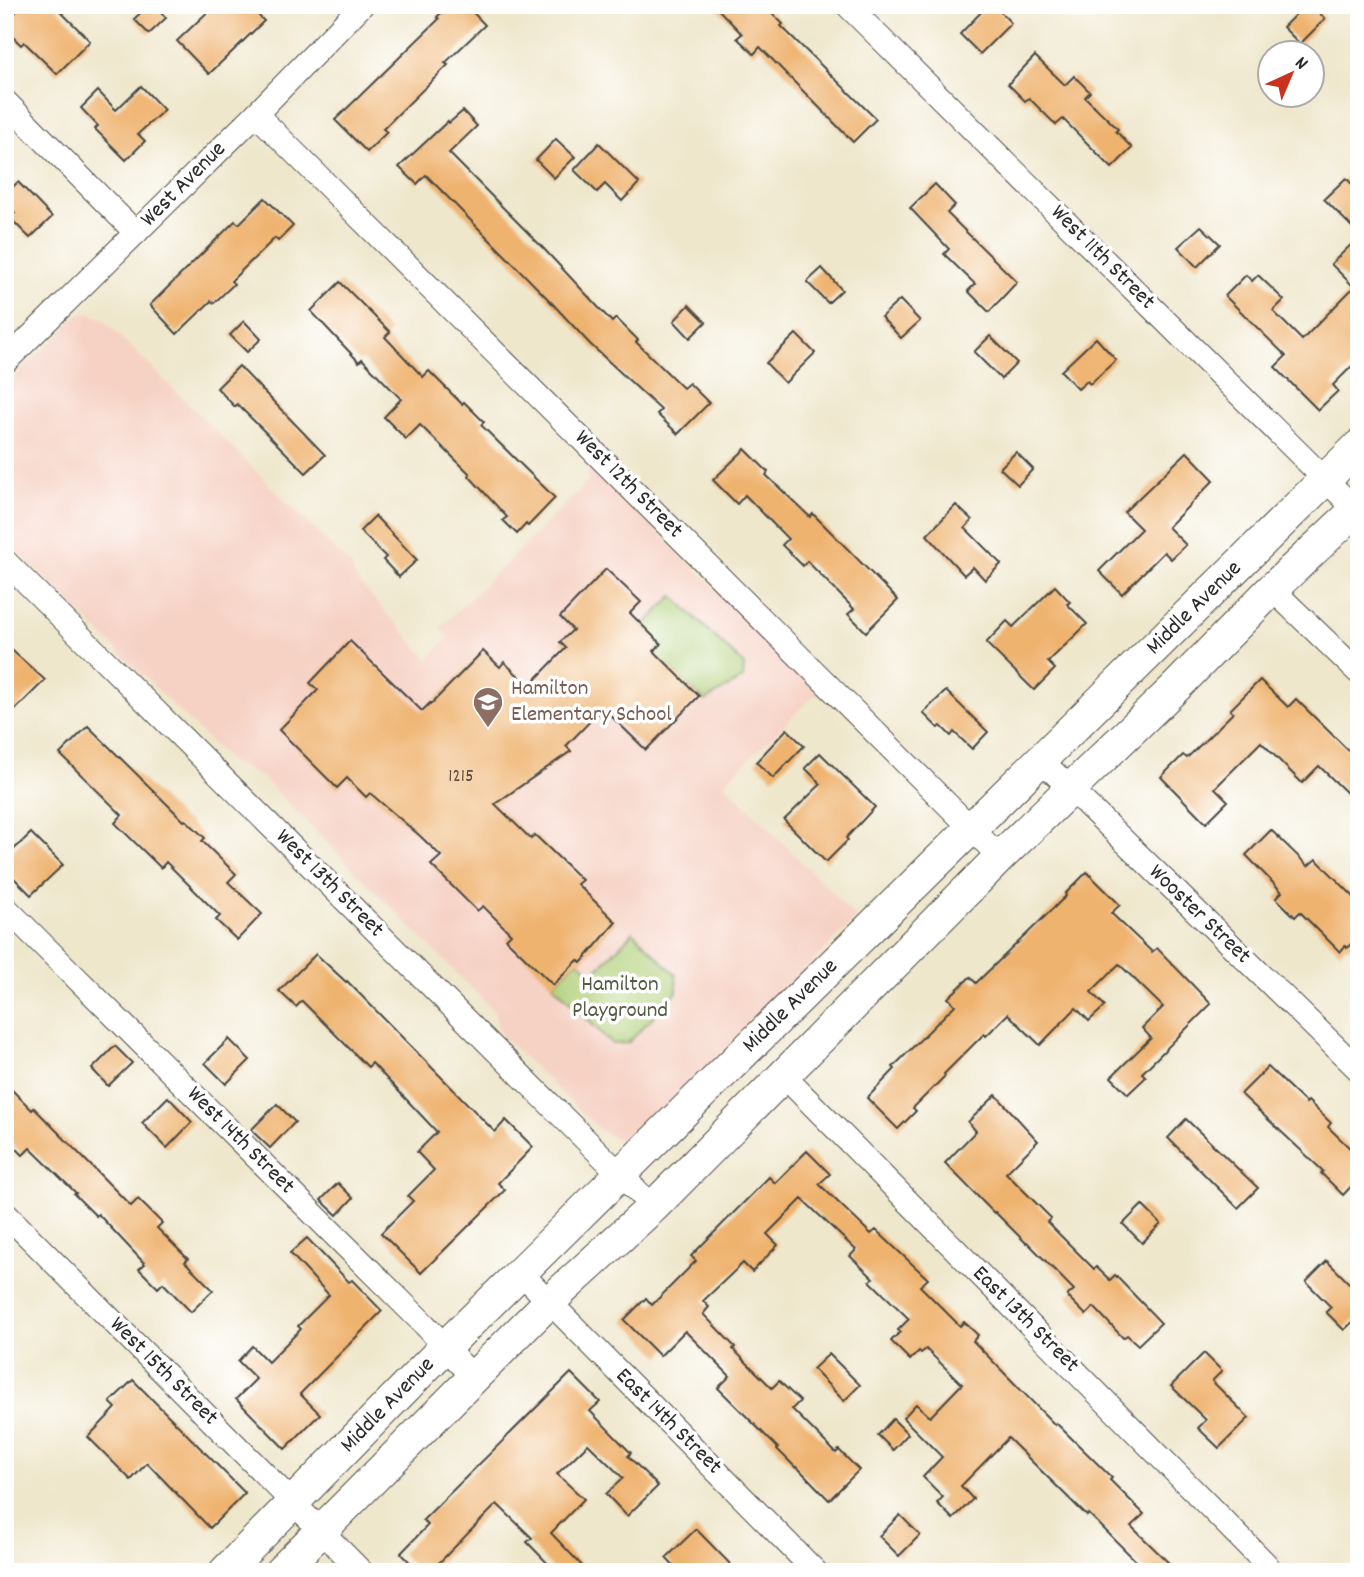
<svg xmlns="http://www.w3.org/2000/svg" width="1364" height="1577" viewBox="0 0 1364 1577" font-family="Dekko,sans-serif">
<style>
.built{fill:#f6d2c4}
.green{fill:#afcf77;stroke:#6d7d51;stroke-width:2}
.building{fill:#efb370}
.lines{fill:none;stroke-linecap:round;stroke-linejoin:round}
.street-casing{stroke:#484743;stroke-width:25}
.secondary-casing{stroke:#484743;stroke-width:34}
.street{stroke:#fff;stroke-width:23}
.secondary{stroke:#fff;stroke-width:32}
.labels{text-anchor:middle;dominant-baseline:central;stroke-width:7;stroke-linejoin:round;paint-order:stroke}
.number-label{font-size:19px;fill:#5c4d3c}
.street-label{font-size:23px;fill:#2b2b2b;stroke:#fff}
.education-label{font-size:23px;fill:#785e54;stroke:#fff;text-anchor:start}
.park-label{font-size:23px;fill:#535c42;stroke:#fff}
</style>
<rect width="100%" height="100%" fill="#fff"/>
<filter id="ink" filterUnits="userSpaceOnUse"><feTurbulence type="fractalNoise" baseFrequency=".0143" numOctaves="2"/><feDisplacementMap in="SourceGraphic" scale="14" xChannelSelector="R" yChannelSelector="G"/><feConvolveMatrix kernelMatrix="1 2 1 2 8 2 1 2 1" color-interpolation-filters="sRGB"/></filter>
<filter id="wash" filterUnits="userSpaceOnUse"><feTurbulence type="fractalNoise" baseFrequency=".00686" numOctaves="4" result="noise"/><feDisplacementMap in="SourceGraphic" scale="28" xChannelSelector="R" yChannelSelector="G"/><feGaussianBlur stdDeviation="1.57" result="paint"/><feColorMatrix in="noise" values="0 0 0 0 0 0 0 0 0 0 0 0 0 0 0 0 0 1.4 0 .05"/><feComposite in="paint" operator="in"/></filter>
<g filter="url(#wash)">
<rect width="100%" height="100%" fill="#efe7cc"/>
<path class="built" d="M84 313 92 314 102 318 351 566 356 579 428 659 449 637 440 628 588 482V469L585 460 824 695 814 696 724 783 857 918 638 1135 628 1139 619 1140 601 1131 504 1038 499 1031 495 1012 264 779 238 765 230 762 5 539V386L78 315Z"/>
<g class="green">
<path d="M673 596 744 665 743 678 705 701 665 663 649 656 661 643 643 626Z"/>
<path d="M633 932 676 975 677 992 628 1043 612 1044 553 985 578 960 593 974Z"/>
</g>
<g id="blocks">
<g class="building">
<path d="M23 5H54L90 41 57 74 24 42 21 45 5 29V22Z"/>
<path d="M149 5H155L166 18 149 34 134 19Z"/>
<path d="M215 5H248L264 21 209 74 177 41Z"/>
<path d="M449 5H466L485 25 445 63 448 65 383 129 387 132 367 152 335 120 439 19 437 17Z"/>
<path d="M714 5H764L783 24 781 26 876 119 853 142 760 47 754 54 737 38 742 34Z"/>
<path d="M988 5H994L1011 23 980 54 960 34Z"/>
<path d="M1305 5H1312L1325 19 1300 44 1283 27Z"/>
<path d="M1035 56 1065 85 1074 76 1090 92 1085 97 1118 129 1116 131 1132 148 1112 168 1063 119 1056 125 1029 98 1025 101 1008 84Z"/>
<path d="M141 86 164 110 138 134 145 141 126 160 95 129 98 126 81 108 98 91 116 110Z"/>
<path d="M463 111 477 126 449 153 544 249 612 322 616 318 638 340 636 342 683 388 689 383 709 403 678 434 657 414 661 410 590 344 550 301 426 175 417 184 399 167 448 121 449 123Z"/>
<path d="M556 139 575 157 554 178 536 160Z"/>
<path d="M599 143 639 183 622 201 605 184 597 192 574 170Z"/>
<path d="M1346 178 1359 191V234L1324 199Z"/>
<path d="M18 182 52 217 30 238 10 218 15 213 5 203V194Z"/>
<path d="M935 184 955 205 947 213 1017 282 989 312 968 291 975 284 944 254 949 249 910 208Z"/>
<path d="M265 198 293 226 278 241 275 238 231 281 234 284 214 303 211 301 177 334 150 305 235 221 239 224Z"/>
<path d="M1201 226 1220 244 1197 267 1178 247Z"/>
<path d="M1359 237V359L1333 385 1338 391 1318 410 1275 367 1286 356 1225 296 1246 275 1252 281 1258 275 1284 300 1273 311 1302 340 1354 287 1331 264Z"/>
<path d="M822 268 842 290 828 303 807 282Z"/>
<path d="M340 282 390 332 385 337 423 377 429 371 462 404 464 402 484 422 481 425 555 498 528 526 526 524 517 534 503 520 507 517 469 476 470 474 420 425 406 439 384 417 401 399 362 359 359 362 311 311Z"/>
<path d="M900 300 920 321 901 338 881 317Z"/>
<path d="M689 305 706 322 690 338 674 321Z"/>
<path d="M244 321 261 339 247 352 230 335Z"/>
<path d="M796 334 815 353 785 383 766 363Z"/>
<path d="M990 336 1017 363 1001 379 974 352Z"/>
<path d="M1096 338 1116 360 1090 384 1087 381 1078 389 1061 371Z"/>
<path d="M239 366 325 455 306 473 237 404 235 407 217 388Z"/>
<path d="M745 449 768 472 766 475 810 517 813 514 898 600 866 632 848 614 854 609 807 561 803 566 782 545 788 539 745 495 737 504 713 480Z"/>
<path d="M1016 452 1033 469 1018 485 1000 468Z"/>
<path d="M1187 452 1214 480 1168 527 1186 545 1171 559 1164 552 1122 594 1099 571 1141 529 1124 512Z"/>
<path d="M956 505 972 520 965 528 1001 564 985 580 973 567 964 575 927 535Z"/>
<path d="M375 516 417 560 399 577 383 560 386 557 360 531Z"/>
<path d="M606 569 641 602 630 613 661 644 654 651 699 696 646 750 603 708 566 746 571 751 495 804 531 839 535 835 582 880 577 884 616 922 581 963 578 960 553 985 506 939 511 934 483 906 477 911 431 865 441 856 419 835 370 793 366 797 347 778 337 788 279 730 318 690 310 683 350 641 422 711 430 703 431 704 483 651 500 667 504 662 529 686 566 648 560 642 573 630 560 617Z"/>
<path d="M1055 586 1070 602 1067 604 1087 624 1048 662 1055 669 1034 690 986 643 1007 621 1013 627Z"/>
<path d="M5 644 45 680 5 720Z"/>
<path d="M1260 680 1288 707 1296 699 1359 761V781L1347 793 1319 766 1302 783 1261 742 1215 788 1228 801 1206 823 1161 777 1183 755 1187 758 1233 713 1230 710Z"/>
<path d="M946 691 988 732 972 749 954 732 951 736 941 726 938 728 923 713Z"/>
<path d="M88 726 184 821 186 820 205 838 202 841 236 874 228 882 262 914 237 940 216 920 220 916 166 862 161 868 115 823 122 815 60 754Z"/>
<path d="M787 729 804 746 773 778 756 762Z"/>
<path d="M820 753 875 807 846 838 848 840 826 862 784 820 821 784 805 768Z"/>
<path d="M1271 830 1308 866 1316 859 1359 902V936L1347 948 1345 946 1340 952 1300 912 1295 917 1276 898 1282 892 1246 855Z"/>
<path d="M31 833 63 865 31 895 5 869V858Z"/>
<path d="M1087 872 1120 905 1111 913 1152 952 1157 948 1211 1004 1142 1073 1146 1077 1128 1094 1111 1077 1151 1038 1142 1028 1163 1007 1119 964 1091 992 1105 1006 1089 1021 1076 1008 1040 1045 1008 1014 986 1036 984 1034 944 1074 945 1076 913 1108 916 1111 898 1129 867 1098 895 1069 893 1067 955 1005 948 998 970 977 976 983 1066 896 1065 894Z"/>
<path d="M316 954 346 982 347 981 495 1132 506 1120 533 1147 498 1183 505 1190 421 1273 381 1233 413 1201 408 1196 434 1170 417 1152 437 1132 372 1063 368 1067 302 1001 296 1007 279 991Z"/>
<path d="M229 1039 250 1060 226 1084 205 1063Z"/>
<path d="M115 1046 132 1063 108 1086 92 1069Z"/>
<path d="M1268 1067 1306 1103 1308 1101 1331 1123 1328 1127 1359 1157V1178L1343 1195 1321 1173 1323 1171 1241 1094Z"/>
<path d="M5 1083 32 1110 34 1108 131 1206 138 1199 162 1223 157 1228 188 1259 185 1262 213 1290 191 1312 163 1283 158 1288 139 1269 145 1264 98 1214 96 1216 74 1194 76 1193 30 1148 23 1155 5 1137Z"/>
<path d="M996 1095 1038 1141 1006 1173 1051 1218 1047 1222 1094 1269 1096 1267 1110 1280 1115 1275 1161 1323 1138 1345 1127 1335 1123 1338 1094 1307 1086 1315 1067 1296 1074 1290 1027 1242 1026 1243 995 1212 994 1213 945 1163 976 1131 968 1122Z"/>
<path d="M168 1097 192 1122 167 1148 142 1123Z"/>
<path d="M277 1104 295 1122 270 1148 251 1130Z"/>
<path d="M1186 1119 1258 1188 1238 1208 1168 1138Z"/>
<path d="M807 1151 830 1174 819 1184 871 1234 876 1230 928 1279 920 1286 960 1326 964 1322 978 1335 973 1341 1055 1425 1056 1423 1112 1478 1110 1480 1144 1514 1131 1526 1178 1572H1147L1089 1514 1087 1516 1008 1438 961 1486 973 1499 953 1519 937 1503 943 1497 923 1477 942 1457 903 1418 916 1404 930 1417 962 1384 926 1349 921 1353 919 1351 910 1360 891 1341 900 1332 898 1330 909 1319 870 1281 873 1278 850 1256 856 1250 802 1199 767 1234 778 1245 752 1272 743 1263 703 1301 709 1307 703 1314 735 1347 733 1349 772 1388 779 1381 800 1401 792 1409 836 1453 839 1450 859 1470 829 1500 797 1467 796 1468 777 1449 778 1448 718 1388 730 1376 685 1331 660 1356 624 1320 646 1298 652 1305 696 1261 691 1256 769 1177 775 1183Z"/>
<path d="M338 1183 353 1198 337 1215 321 1200Z"/>
<path d="M1142 1205 1161 1224 1142 1243 1123 1224Z"/>
<path d="M307 1238 349 1282 352 1280 382 1311 300 1394 320 1414 285 1449 236 1399 256 1379 238 1361 252 1346 268 1362 301 1329 298 1326 329 1295 290 1253Z"/>
<path d="M1327 1261 1359 1293V1316L1344 1330 1326 1312 1331 1307 1306 1282Z"/>
<path d="M1204 1353 1222 1371 1212 1381 1249 1418 1219 1448 1198 1428 1206 1420 1171 1386Z"/>
<path d="M829 1354 860 1385 844 1401 813 1369Z"/>
<path d="M571 1373 600 1402 590 1411 631 1453 628 1456 658 1486 627 1516 606 1494 623 1478 588 1444 557 1474 584 1499 551 1533 588 1572H556L527 1542 532 1538 497 1504 430 1572H419L401 1553 428 1525 423 1520Z"/>
<path d="M133 1380 245 1493 210 1528 147 1463 131 1480 88 1437 116 1408 110 1402Z"/>
<path d="M893 1419 908 1434 893 1450 878 1435Z"/>
<path d="M900 1515 920 1535 899 1556 879 1536Z"/>
<path d="M696 1529 738 1572H679L666 1558Z"/>
</g>
</g>
</g>
<g filter="url(#ink)">
<use href="#blocks" fill-opacity="0" stroke="#484743" stroke-width="2"/>
<g class="lines">
<g class="street-casing">
<g id="street">
<path d="M847 5 1356 510"/>
<path d="M5 101 136 233"/>
<path d="M256 114 1000 857"/>
<path d="M5 362 256 114 362 5"/>
<path d="M5 561 653 1207"/>
<path d="M1272 589 1359 673"/>
<path d="M1040 759 1359 1070"/>
<path d="M5 907 425 1325 474 1378"/>
<path d="M784 1076 1267 1565"/>
<path d="M5 1213 362 1572"/>
<path d="M520 1272 816 1572"/>
</g>
</g>
<g class="secondary-casing">
<g id="secondary">
<path id="s1" d="M225 1572 445 1347 1359 446"/>
<path d="M280 1572 549 1302 653 1207 1000 857 1176 687 1272 589 1359 507"/>
</g>
</g>
<use href="#street" class="street"/>
<use href="#secondary" class="secondary"/>
</g>
</g>
<defs>
<g id="school-pin" transform="scale(1.575)"><path d="M0 17L-7.5 6A9.5 9.5 0 1 1 7.5 6Z" fill="#8d6e63" stroke="#fff"/><path d="M0-5L7-2L0 1L-7-2ZM-4 1L0 2.5L4 1V4Q0 6-4 4Z" fill="#fff"/></g>
</defs>
<g fill-rule="evenodd">
<use href="#school-pin" x="488" y="702"/>
</g>
<g class="labels">
<g class="number-label">
<text x="461" y="777">1215</text>
</g>
<g class="street-label">
<text transform="translate(184 185) rotate(-45)">West Avenue</text>
<text transform="translate(1102 258) rotate(45)">West 11th Street</text>
<text transform="translate(628 485) rotate(45)">West 12th Street</text>
<text stroke="none"><textPath href="#s1" startOffset="1367">Middle Avenue</textPath></text>
<text transform="translate(329 884) rotate(45)">West 13th Street</text>
<text transform="translate(1199 915) rotate(44)">Wooster Street</text>
<text stroke="none"><textPath href="#s1" startOffset="800">Middle Avenue</textPath></text>
<text transform="translate(240 1141) rotate(45)">West 14th Street</text>
<text transform="translate(1025 1320) rotate(45)">East 13th Street</text>
<text transform="translate(163 1372) rotate(45)">West 15th Street</text>
<text stroke="none"><textPath href="#s1" startOffset="233">Middle Avenue</textPath></text>
<text transform="translate(668 1422) rotate(45)">East 14th Street</text>
</g>
<g class="education-label">
<text x="511" y="689">Hamilton<tspan x="511" dy="26">Elementary School</tspan></text>
</g>
<g class="park-label">
<text x="620" y="985">Hamilton<tspan x="620" dy="26">Playground</tspan></text>
</g>
</g>
<rect width="1364" height="1577" fill="none" stroke="#fff" stroke-width="28"/>
<g transform="translate(1291 74) rotate(44)"><circle r="33" fill="#ffffff" stroke="#aaaaaa" stroke-width="2"/>
<path d="M0-5L12 26L0 18L-12 26Z" fill="#c8321e"/>
<text y="-10" font-size="19" font-weight="bold" text-anchor="middle" fill="#2b2b2b">N</text>
</g>
</svg>
